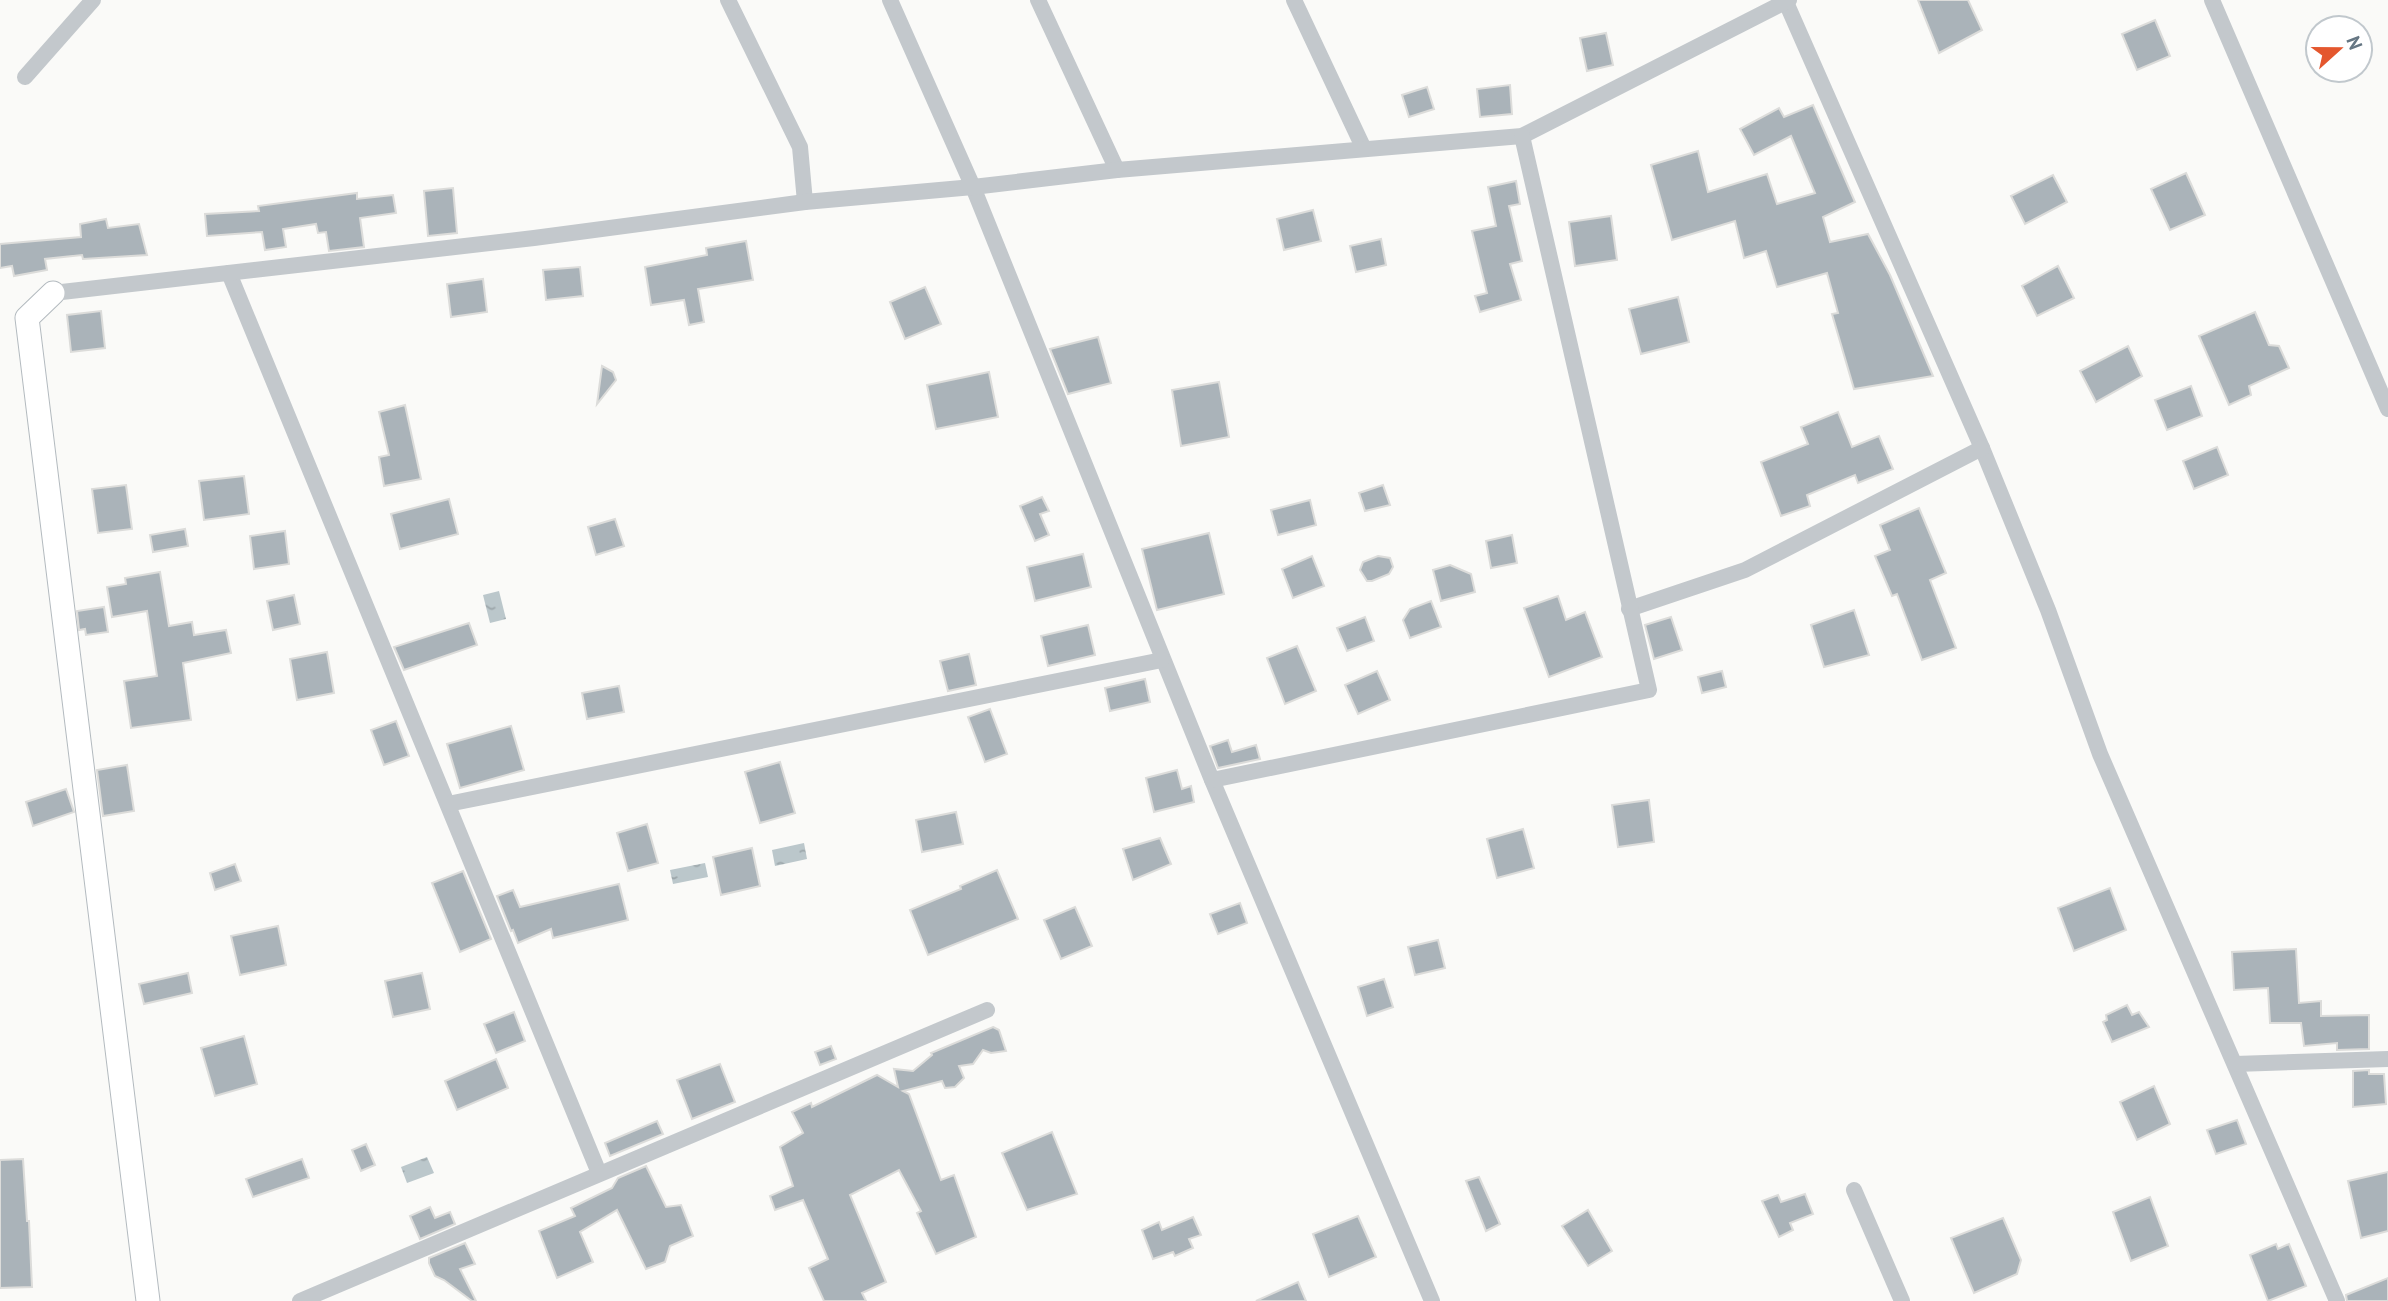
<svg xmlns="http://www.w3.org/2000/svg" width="2388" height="1301" viewBox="0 0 2388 1301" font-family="'PT Sans',sans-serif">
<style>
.water{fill:url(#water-ripples)}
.building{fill:#aab3b9;stroke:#dcdcda;stroke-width:2}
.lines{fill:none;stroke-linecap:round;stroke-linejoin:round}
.secondary-casing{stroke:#b3babf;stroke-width:25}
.street{stroke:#c3c8cc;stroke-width:16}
.secondary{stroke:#fff;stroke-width:23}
</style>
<defs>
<pattern id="water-ripples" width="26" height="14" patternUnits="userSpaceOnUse" patternTransform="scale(1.75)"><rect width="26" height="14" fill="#bbc7cb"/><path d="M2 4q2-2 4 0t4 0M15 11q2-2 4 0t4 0" fill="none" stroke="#9ca6aa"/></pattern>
</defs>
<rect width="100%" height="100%" fill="#fafaf8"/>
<g class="water">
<path d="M499 591 506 619 490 623 483 595Z"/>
<path d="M804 843 807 859 775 866 772 850Z"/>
<path d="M705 863 708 877 673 884 670 870Z"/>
<path d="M427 1157 434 1173 407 1183 401 1167Z"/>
</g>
<g class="building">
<path d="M1918 0H1968L1982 30 1939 53Z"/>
<path d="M2155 20 2170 56 2137 70 2122 34Z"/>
<path d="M1606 33 1613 65 1587 71 1580 38Z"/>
<path d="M1510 85 1512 114 1480 117 1477 89Z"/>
<path d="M1427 87 1434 109 1409 117 1402 95Z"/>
<path d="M1813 105 1855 202 1823 217 1830 242 1868 234 1890 275 1933 376 1854 389 1832 314 1838 313 1827 273 1777 287 1766 251 1744 258 1735 221 1672 240 1651 165 1698 151 1708 192 1767 174 1777 204 1815 193 1791 136 1754 155 1740 129 1779 108 1784 117Z"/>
<path d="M2186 173 2205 215 2170 230 2151 189Z"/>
<path d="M2053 175 2067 202 2025 224 2011 196Z"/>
<path d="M1516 181 1520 204 1509 206 1522 261 1510 264 1521 300 1480 312 1475 296 1487 293 1472 231 1496 226 1488 187Z"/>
<path d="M453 188 457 233 428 236 424 191Z"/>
<path d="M357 193V199L393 195 396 213 360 218 364 247 329 251 326 232 318 233 316 224 283 229 286 247 265 250 262 232 207 236 205 214 259 211 258 206Z"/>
<path d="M1313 210 1321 241 1284 250 1277 219Z"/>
<path d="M1611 216 1617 260 1575 266 1569 222Z"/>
<path d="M106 219 108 228 139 224 147 255 83 259 82 255 45 259 47 270 14 276 12 266 0 268V244L81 237 80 224Z"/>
<path d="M1381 239 1386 265 1356 272 1350 246Z"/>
<path d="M746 241 753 280 698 289 704 322 689 325 684 300 651 305 645 267 707 255 706 248Z"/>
<path d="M2058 266 2074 298 2037 316 2022 286Z"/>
<path d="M580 267 583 296 546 300 543 270Z"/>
<path d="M483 279 487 312 451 317 447 284Z"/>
<path d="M925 287 941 324 905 339 890 302Z"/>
<path d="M1678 297 1689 342 1641 354 1629 309Z"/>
<path d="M101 311 105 348 71 352 67 315Z"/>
<path d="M2255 312 2269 345 2279 346 2289 368 2249 386 2251 395 2229 405 2199 336Z"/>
<path d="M1098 337 1111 383 1068 394 1050 349Z"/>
<path d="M2128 346 2142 376 2096 402 2080 371Z"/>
<path d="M602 366 613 372 616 380 597 404Z"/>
<path d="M989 372 998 417 936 429 927 385Z"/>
<path d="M1219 382 1229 437 1181 446 1172 390Z"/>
<path d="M2191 386 2202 416 2167 430 2155 400Z"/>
<path d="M405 405 421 479 384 486 379 457 389 455 379 412Z"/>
<path d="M1838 412 1852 447 1879 436 1893 469 1858 483 1855 475 1807 495 1810 506 1781 516 1761 462 1808 444 1801 427Z"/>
<path d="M2217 447 2228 475 2194 489 2183 461Z"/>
<path d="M244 476 249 514 204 520 199 481Z"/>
<path d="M126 485 132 529 98 533 92 489Z"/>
<path d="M1383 485 1390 505 1365 511 1359 493Z"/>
<path d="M1042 497 1049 511 1040 514 1049 535 1035 541 1020 506Z"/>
<path d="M449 499 458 534 400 549 391 514Z"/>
<path d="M1310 500 1316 525 1278 535 1271 510Z"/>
<path d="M1919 508 1946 573 1930 580 1956 648 1922 660 1897 594 1892 596 1875 556 1890 550 1880 525Z"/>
<path d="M615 519 624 546 596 555 588 527Z"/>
<path d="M185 529 188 546 153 552 150 535Z"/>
<path d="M285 531 289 564 254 569 250 536Z"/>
<path d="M1209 533 1224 594 1157 610 1142 549Z"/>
<path d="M1512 535 1517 563 1491 568 1486 541Z"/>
<path d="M1083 554 1091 587 1035 601 1027 567Z"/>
<path d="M1312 556 1324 586 1293 598 1282 569Z"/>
<path d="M1378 556 1390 558 1393 567 1389 574 1372 581H1367L1360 570 1363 562Z"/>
<path d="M1450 565 1471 574 1475 592 1441 601 1433 570Z"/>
<path d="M160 572 169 626 192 622 194 635 226 630 231 653 183 663 191 720 131 728 124 681 157 676 147 611 112 617 107 587 126 584 125 578Z"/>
<path d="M294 595 300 624 273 630 267 601Z"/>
<path d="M1558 596 1566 620 1585 612 1602 657 1549 677 1524 608Z"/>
<path d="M1431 601 1441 627 1410 638 1403 620 1410 609Z"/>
<path d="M104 607 108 632 86 635 85 629 79 630 77 611Z"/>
<path d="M1854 610 1869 655 1824 667 1811 625Z"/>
<path d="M1365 617 1374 641 1347 651 1337 628Z"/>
<path d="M1671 617 1682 650 1654 659 1645 625Z"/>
<path d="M469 623 477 645 404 670 394 647Z"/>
<path d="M1088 625 1095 655 1048 666 1041 636Z"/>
<path d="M1297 646 1316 691 1285 704 1267 658Z"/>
<path d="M327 652 334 693 297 700 290 659Z"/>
<path d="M969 654 976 685 948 691 940 661Z"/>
<path d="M1377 671 1390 700 1358 714 1345 685Z"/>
<path d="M1722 671 1726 687 1702 693 1698 677Z"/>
<path d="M1145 679 1150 702 1110 711 1105 688Z"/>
<path d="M619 686 624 712 587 719 582 693Z"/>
<path d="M990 709 1007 754 985 762 968 717Z"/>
<path d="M396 721 409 756 384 765 371 730Z"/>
<path d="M511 726 524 770 460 788 447 744Z"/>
<path d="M1228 740 1232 752 1256 745 1260 759 1218 768 1210 746Z"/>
<path d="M780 762 795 813 760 823 745 772Z"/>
<path d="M127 765 134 811 103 816 97 770Z"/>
<path d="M1177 770 1182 789 1191 786 1194 802 1154 812 1146 778Z"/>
<path d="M66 789 74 812 33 826 26 802Z"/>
<path d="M1649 800 1654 842 1618 847 1612 805Z"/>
<path d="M956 812 963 844 922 852 916 820Z"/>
<path d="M647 824 658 863 628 871 617 833Z"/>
<path d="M1523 829 1534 868 1497 878 1487 839Z"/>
<path d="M1160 838 1171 864 1133 880 1123 849Z"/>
<path d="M752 848 760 886 721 895 713 857Z"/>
<path d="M235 864 241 881 215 890 210 873Z"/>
<path d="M997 870 1018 919 928 955 910 910 961 889 960 886Z"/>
<path d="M463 871 491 939 460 952 432 883Z"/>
<path d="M619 884 628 920 553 938 551 929 518 943 513 930 511 931 497 896 513 890 520 907Z"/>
<path d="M2110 888 2126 930 2074 951 2058 908Z"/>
<path d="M1240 903 1247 923 1218 934 1210 914Z"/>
<path d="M1075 907 1092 946 1061 959 1044 920Z"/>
<path d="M278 926 286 965 240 975 231 936Z"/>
<path d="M1438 940 1445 968 1415 975 1408 947Z"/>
<path d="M2296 949 2299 1003 2321 1001V1016L2369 1015V1049L2337 1050V1043L2304 1046 2301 1023H2270L2268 988 2234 990 2232 952Z"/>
<path d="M188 973 192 993 144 1004 139 984Z"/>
<path d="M422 973 430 1009 393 1017 385 981Z"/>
<path d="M1384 979 1393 1007 1367 1016 1358 987Z"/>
<path d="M2127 1005 2132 1015 2139 1012 2149 1027 2112 1042 2103 1022 2107 1020 2106 1015Z"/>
<path d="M514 1012 525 1041 496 1053 484 1024Z"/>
<path d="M993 1027 999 1030 1006 1051 991 1053 983 1050 973 1064 959 1066 964 1078 955 1087 945 1088 942 1081 903 1091 909 1094 941 1180 954 1175 976 1237 936 1254 917 1213 921 1211 899 1170 850 1195 886 1282 862 1293 866 1301H824L809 1268 828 1259 803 1200 775 1210 770 1196 793 1186 780 1147 803 1133 792 1112 811 1103 812 1107 877 1075 898 1087 894 1069 913 1071 932 1055 931 1053Z"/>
<path d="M244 1036 257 1084 215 1096 201 1048Z"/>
<path d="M831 1046 836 1059 820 1065 815 1052Z"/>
<path d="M496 1059 508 1088 457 1110 445 1081Z"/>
<path d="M720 1064 735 1102 692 1119 677 1080Z"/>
<path d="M2369 1070V1074H2384L2386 1104 2353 1107V1071Z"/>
<path d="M2154 1086 2170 1124 2137 1140 2120 1102Z"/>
<path d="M2237 1120 2246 1144 2216 1154 2207 1130Z"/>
<path d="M657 1121 663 1134 610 1156 605 1143Z"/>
<path d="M1052 1132 1077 1194 1027 1210 1002 1153Z"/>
<path d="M366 1144 375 1165 361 1171 352 1150Z"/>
<path d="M23 1159 27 1221H29L32 1287 0 1288V1160Z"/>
<path d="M302 1159 309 1178 253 1197 246 1179Z"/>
<path d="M646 1166 666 1207 681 1205 693 1236 670 1246 665 1262 646 1269 617 1210 580 1232 593 1262 557 1278 539 1231 575 1216 571 1208 612 1188 618 1178Z"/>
<path d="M2388 1172V1231L2361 1238 2348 1181Z"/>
<path d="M1479 1177 1500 1224 1486 1231 1466 1181Z"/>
<path d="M1805 1194 1813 1214 1790 1223 1793 1230 1779 1237 1762 1201 1778 1195 1781 1202Z"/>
<path d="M2150 1197 2168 1246 2131 1261 2113 1212Z"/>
<path d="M430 1207 435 1218 450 1212 455 1224 420 1239 410 1216Z"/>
<path d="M1588 1210 1612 1251 1588 1266 1562 1226Z"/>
<path d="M1358 1216 1376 1257 1329 1277 1313 1234Z"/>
<path d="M1193 1217 1201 1235 1189 1239 1193 1248 1175 1256 1173 1252 1153 1259 1142 1230 1159 1222 1162 1230Z"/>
<path d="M2003 1218 2021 1260 2017 1274 1974 1293 1951 1238Z"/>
<path d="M465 1243 475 1264 460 1269 476 1301H472L444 1280 435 1276 429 1263V1258Z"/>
<path d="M2276 1244 2278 1249 2289 1244 2306 1286 2268 1301 2250 1255Z"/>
<path d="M2388 1278V1301H2347L2346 1295Z"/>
<path d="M1298 1282 1306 1301H1256Z"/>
</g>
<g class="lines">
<g class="secondary-casing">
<path id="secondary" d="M53 293 27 318 148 1301"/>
</g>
<g class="street">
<path d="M728 0 800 147 805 202"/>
<path d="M890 0 973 187 1212 780 1432 1301"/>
<path d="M1038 0 1117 170"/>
<path d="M1294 0 1364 149"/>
<path d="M1785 0 1982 448 2048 610 2100 754 2337 1301"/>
<path d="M2212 0 2388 409"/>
<path d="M25 77 93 0"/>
<path d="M229 273 599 1173"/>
<path d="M53 293 534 238 805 202 973 187 1117 170 1522 136 1789 0"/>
<path d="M1629 609 1745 570 1982 448"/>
<path d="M1212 780 1649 690 1522 136"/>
<path d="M448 804 1162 660"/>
<path d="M2235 1064 2388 1059"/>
<path d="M1854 1190 1902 1301"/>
<path d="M300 1301 987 1010"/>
</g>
<use href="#secondary" class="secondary"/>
</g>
<g transform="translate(2339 49) rotate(69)"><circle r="33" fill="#ffffff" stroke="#c1c8cd" stroke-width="2"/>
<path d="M0-5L12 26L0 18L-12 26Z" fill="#e4572e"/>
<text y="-10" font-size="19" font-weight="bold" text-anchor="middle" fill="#657683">N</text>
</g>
</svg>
